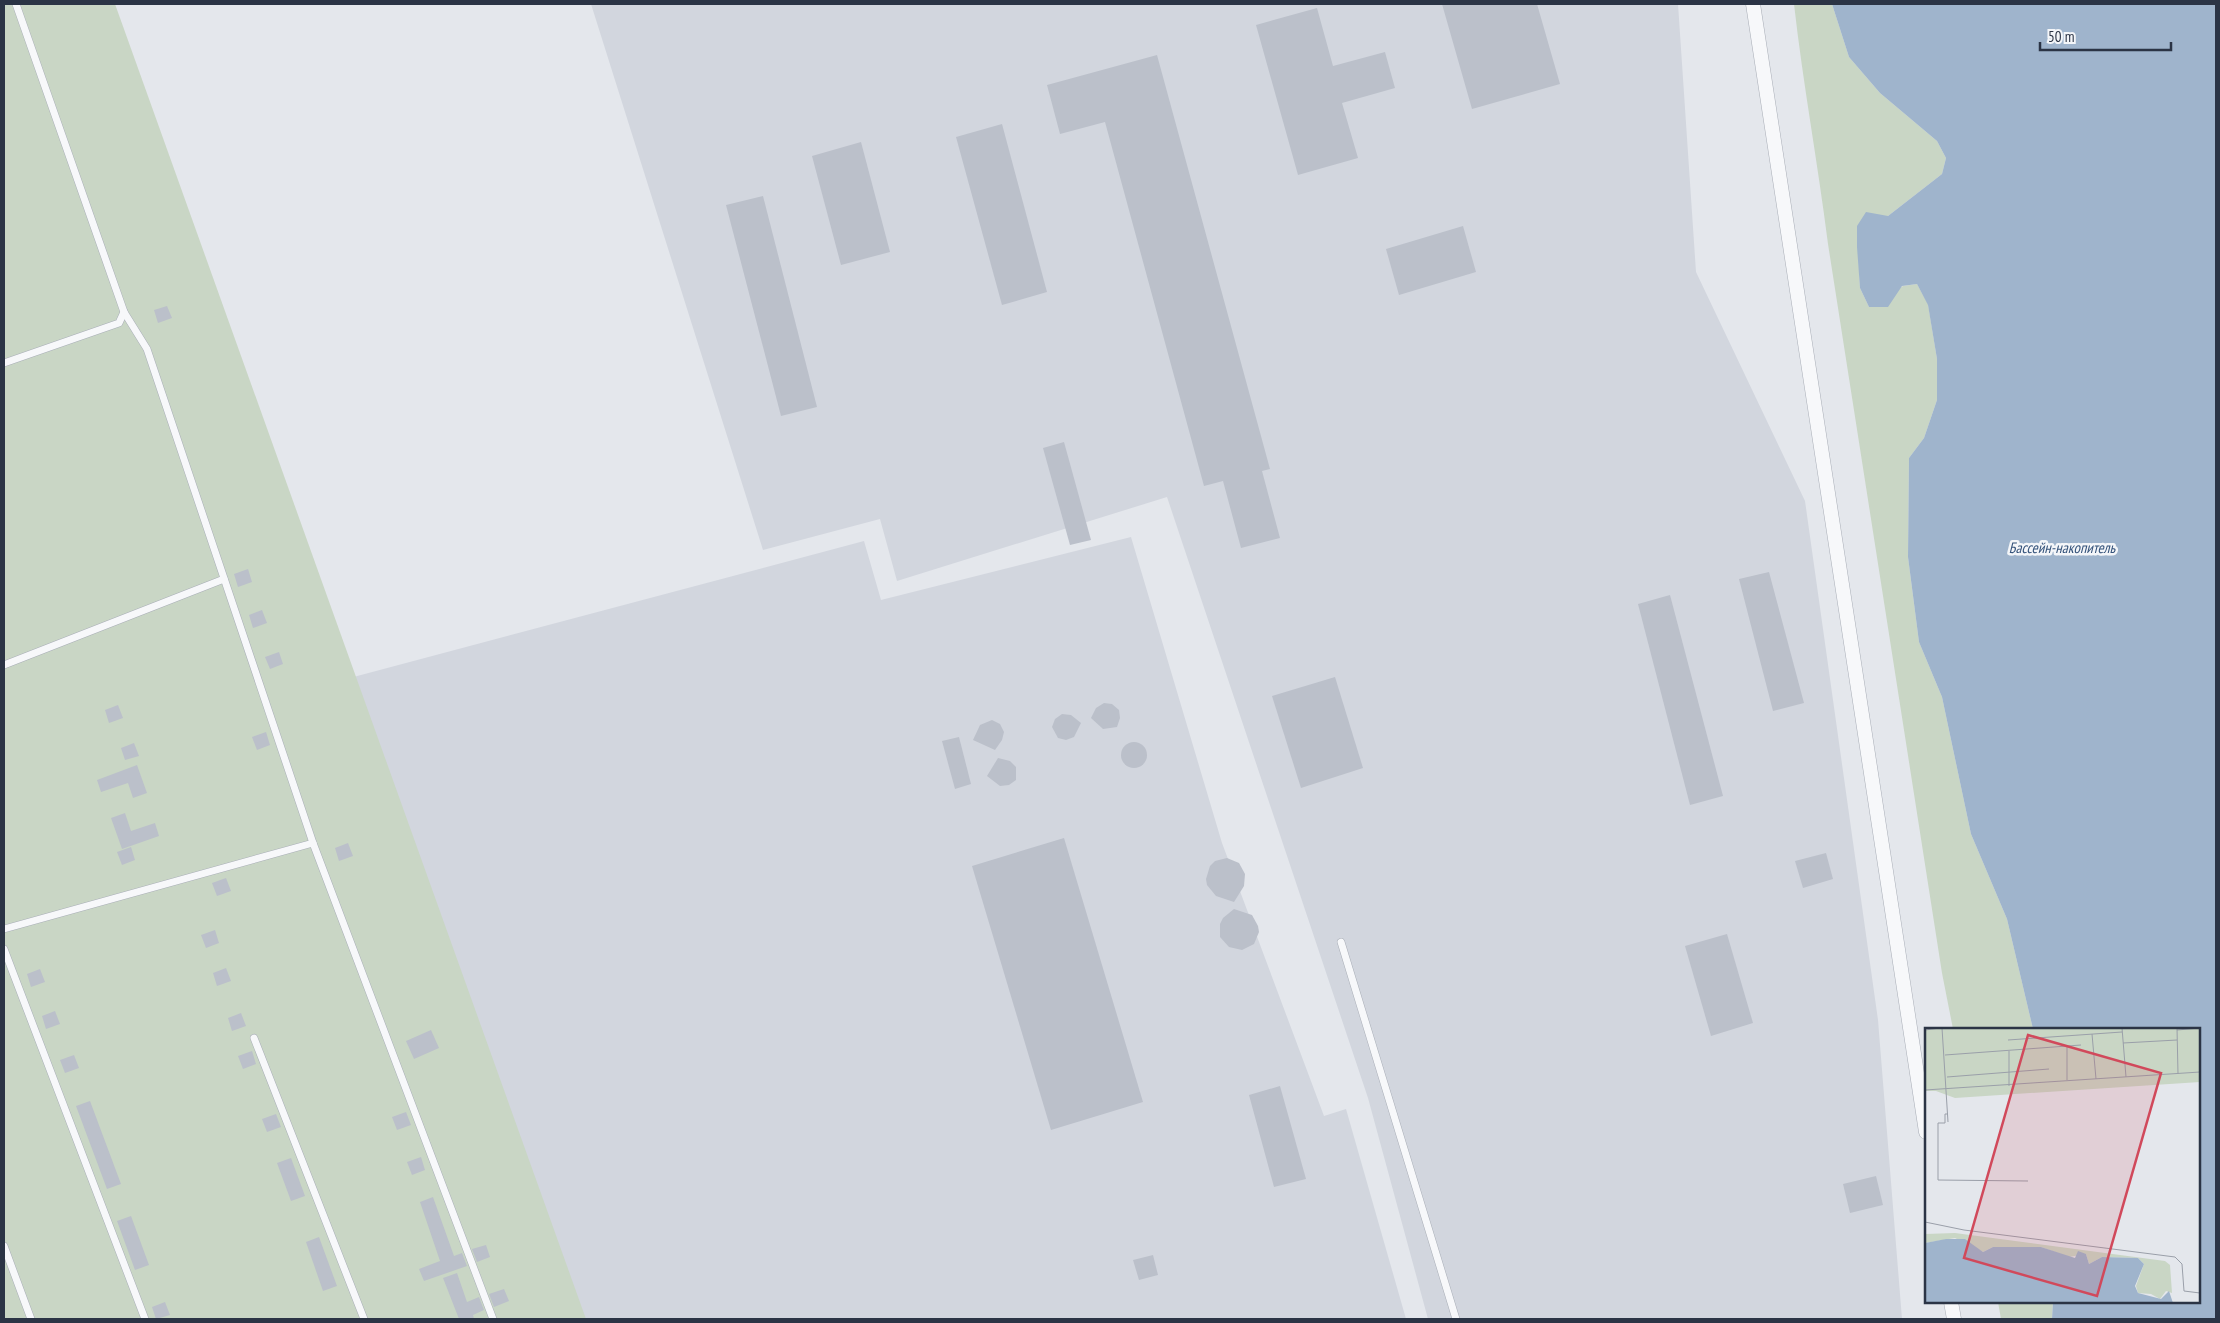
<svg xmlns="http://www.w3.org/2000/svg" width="2220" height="1323" viewBox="0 0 2220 1323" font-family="'PT Sans Narrow',sans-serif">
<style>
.built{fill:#d2d6de}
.green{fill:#c9d6c5}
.water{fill:#9fb4cc}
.building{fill:#bbc0ca}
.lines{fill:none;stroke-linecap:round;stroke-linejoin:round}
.lane-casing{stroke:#a9aeb7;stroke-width:8}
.street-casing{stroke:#a9aeb7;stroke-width:15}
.lane{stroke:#f7f8fa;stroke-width:7}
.street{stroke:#f7f8fa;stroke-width:14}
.labels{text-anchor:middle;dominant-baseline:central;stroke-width:5;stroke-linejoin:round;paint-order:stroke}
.water-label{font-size:15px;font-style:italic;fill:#34527a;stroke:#f4f6f9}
.inset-road{fill:none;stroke:#9a9fa9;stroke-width:1}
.view{fill:#d1495b;fill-opacity:0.15;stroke:#d1495b;stroke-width:2.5}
.inset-edge{fill:none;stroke:#2b3445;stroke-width:2.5}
</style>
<rect width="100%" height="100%" fill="#e4e7ec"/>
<g class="built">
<path d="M591 4H1678L1696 272 1805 501 1878 1020 1902 1319H1428L1368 1098 1167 497 897 581 880 519 763 550Z"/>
<path d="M1131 537 1222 843 1324 1116 1346 1109 1406 1319H576L346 679 864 541 881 600Z"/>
</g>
<g class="green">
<path d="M4 4H115L586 1319H4Z"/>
<path d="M1794 4H1832L1849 57 1880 93 1937 141 1946 158 1942 174 1888 216 1857 227 1860 288 1869 307 1903 286 1917 284 1928 304 1937 359V400L1924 438 1909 458 1908 557 1919 642 1942 697 1971 834 2007 919 2033 1029H1953L1942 973 1828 244C1818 164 1803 84 1794 4Z"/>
<path d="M1998 1302H2053L2052 1319H2001Z"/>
</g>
<path class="water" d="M1832 4H2216V1319H2052L2053 1302H2199V1029H2033L2007 919 1971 834 1942 697 1919 642 1908 557 1909 458 1924 438 1937 400V359L1928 305 1917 284 1902 286 1888 307H1869L1860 288 1857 247V226L1866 212 1888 216 1942 174 1946 158 1937 141 1880 93 1849 57Z"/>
<g class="building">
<path d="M1442 4H1537L1560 84 1472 109Z"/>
<path d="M1317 8 1333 66 1385 52 1395 88 1342 103 1358 158 1298 175 1256 25Z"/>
<path d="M1157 55 1270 469 1262 471 1280 538 1241 548 1223 481 1204 486 1105 122 1060 134 1047 85Z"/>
<path d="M1002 124 1047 292 1002 305 956 137Z"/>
<path d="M861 142 890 252 841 265 812 156Z"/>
<path d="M763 196 817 407 781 416 726 205Z"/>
<path d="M1463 226 1476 272 1399 295 1386 249Z"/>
<path d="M167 306 172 318 158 323 154 310Z"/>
<path d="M1064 442 1091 540 1070 545 1043 448Z"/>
<path d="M248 569 252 582 238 587 234 574Z"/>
<path d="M1769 572 1804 703 1773 711 1739 579Z"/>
<path d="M1670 595 1723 796 1690 805 1638 604Z"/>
<path d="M262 610 267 623 253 628 249 615Z"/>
<path d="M279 652 283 664 270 669 265 657Z"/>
<path d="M1335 677 1363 768 1301 788 1272 696Z"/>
<path d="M1104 703 1112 704 1119 710 1120 718 1117 727 1103 729 1091 718 1096 708Z"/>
<path d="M118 705 123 718 109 723 105 710Z"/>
<path d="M1062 714 1071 715 1081 723 1074 737 1066 740 1058 738 1052 727 1055 719Z"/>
<path d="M992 720 1000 724 1004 732 1002 740 995 750 973 740 980 725Z"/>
<path d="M266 732 270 745 257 750 252 737Z"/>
<path d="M959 737 971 784 955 789 942 741Z"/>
<circle cx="1134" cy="755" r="13"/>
<path d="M134 743 139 756 125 760 121 748Z"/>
<path d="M998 758 1010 761 1016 767V780L1009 785 1000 786 987 776Z"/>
<path d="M137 765 147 793 133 798 128 783 101 792 97 780Z"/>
<path d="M125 813 131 831 155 823 159 836 122 849 111 818Z"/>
<path d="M1064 838 1143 1102 1051 1130 972 866Z"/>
<path d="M348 843 353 856 339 861 335 848Z"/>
<path d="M131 847 135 860 122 865 117 852Z"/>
<path d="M1826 853 1833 879 1803 888 1795 861Z"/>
<path d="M1227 858 1239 863 1245 874 1244 886 1234 902 1216 896 1207 885 1206 879 1210 866 1215 861Z"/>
<path d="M226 878 231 891 217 896 212 883Z"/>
<path d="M1234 909 1252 915 1258 926 1259 932 1254 944 1242 950 1229 947 1220 937V924L1223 918Z"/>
<path d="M215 930 219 943 206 948 201 935Z"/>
<path d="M1727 934 1753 1023 1711 1036 1685 946Z"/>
<path d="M226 968 231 981 217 986 213 973Z"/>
<path d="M40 969 45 982 31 987 27 974Z"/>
<path d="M55 1011 60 1024 46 1029 42 1016Z"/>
<path d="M241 1013 246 1026 232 1031 228 1018Z"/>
<path d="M431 1030 439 1048 414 1059 406 1041Z"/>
<path d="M252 1051 256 1064 243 1069 238 1056Z"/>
<path d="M74 1055 79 1068 65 1073 60 1060Z"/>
<path d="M1280 1086 1306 1179 1274 1187 1249 1095Z"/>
<path d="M90 1101 121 1184 107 1189 76 1106Z"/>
<path d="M406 1112 411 1125 397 1130 392 1117Z"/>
<path d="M276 1114 281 1127 267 1132 262 1119Z"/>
<path d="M421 1157 425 1170 412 1175 407 1162Z"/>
<path d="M291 1158 305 1196 291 1201 277 1163Z"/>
<path d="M1876 1176 1883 1205 1850 1213 1843 1184Z"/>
<path d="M433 1197 454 1256 462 1253 467 1266 424 1281 419 1269 440 1261 420 1202Z"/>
<path d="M131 1216 149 1265 135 1270 117 1221Z"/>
<path d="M319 1237 337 1286 323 1291 306 1242Z"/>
<path d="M486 1245 490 1257 477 1262 472 1249Z"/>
<path d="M1153 1255 1158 1275 1139 1280 1133 1260Z"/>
<path d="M457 1273 467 1302 479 1297 484 1310 473 1315 474 1319H459L443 1278Z"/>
<path d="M504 1289 509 1301 494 1307 489 1294Z"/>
<path d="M165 1302 170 1315 156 1319 152 1307Z"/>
</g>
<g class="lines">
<g class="lane-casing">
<g id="lane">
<path d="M16 4 124 312 147 349 313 843 493 1319"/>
<path d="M4 363 119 323 124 312"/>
<path d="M4 665 224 579"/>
<path d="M4 929 313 843"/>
<path d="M1341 942 1456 1319"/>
<path d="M4 949 145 1319"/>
<path d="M254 1038 364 1319"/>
<path d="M4 1246 31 1319"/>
</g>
</g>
<g class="street-casing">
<g id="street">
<path d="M1753 4 1926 1132"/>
<path d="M1951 1302 1954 1319"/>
</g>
</g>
<use href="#lane" class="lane"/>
<use href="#street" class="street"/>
</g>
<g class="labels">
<g class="water-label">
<text x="2062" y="547">Бассейн-накопитель</text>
</g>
</g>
<g transform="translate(1925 1028)">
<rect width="275" height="275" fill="#e4e7ec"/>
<path d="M16 0H275V54L30 70 11 63H0V2ZM30 205 240 233 245 237 247 265 241 263 235 271 226 266 213 265 211 258 219 236 213 230 177 229 164 236 161 226 144 229 116 219H68L58 224 30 210 0 215V206Z" fill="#c9d6c5"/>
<path d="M21 211H40L58 224 68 219H116L150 230 153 223 161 226 164 236 177 229 213 230 219 236 210 258 213 265 236 271 244 263 248 275H257H0V215Z" fill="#9fb4cc"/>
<path class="inset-road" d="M17 0 23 94M197 0 201 49M252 0 253 46M0 2 15 0M252 2 275 0M167 6 171 51M83 12 197 4M198 15 252 12M84 23V58M20 27 156 17M22 49 124 41M142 52V18M0 62 275 44M23 86H20V95H13V152L103 153M0 194 39 202 250 229 257 236 259 263 275 265"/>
<path class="view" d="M103 7 236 45 172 268 39 230Z"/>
<rect width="275" height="275" class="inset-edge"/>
</g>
<rect width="2220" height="1323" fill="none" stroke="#2b3445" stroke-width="10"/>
<path d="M2040 42v8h131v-8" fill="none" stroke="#2b3445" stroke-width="2.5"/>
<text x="2048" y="42" font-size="15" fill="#2b3445" stroke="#f4f6f9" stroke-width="4" paint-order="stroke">50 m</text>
</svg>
